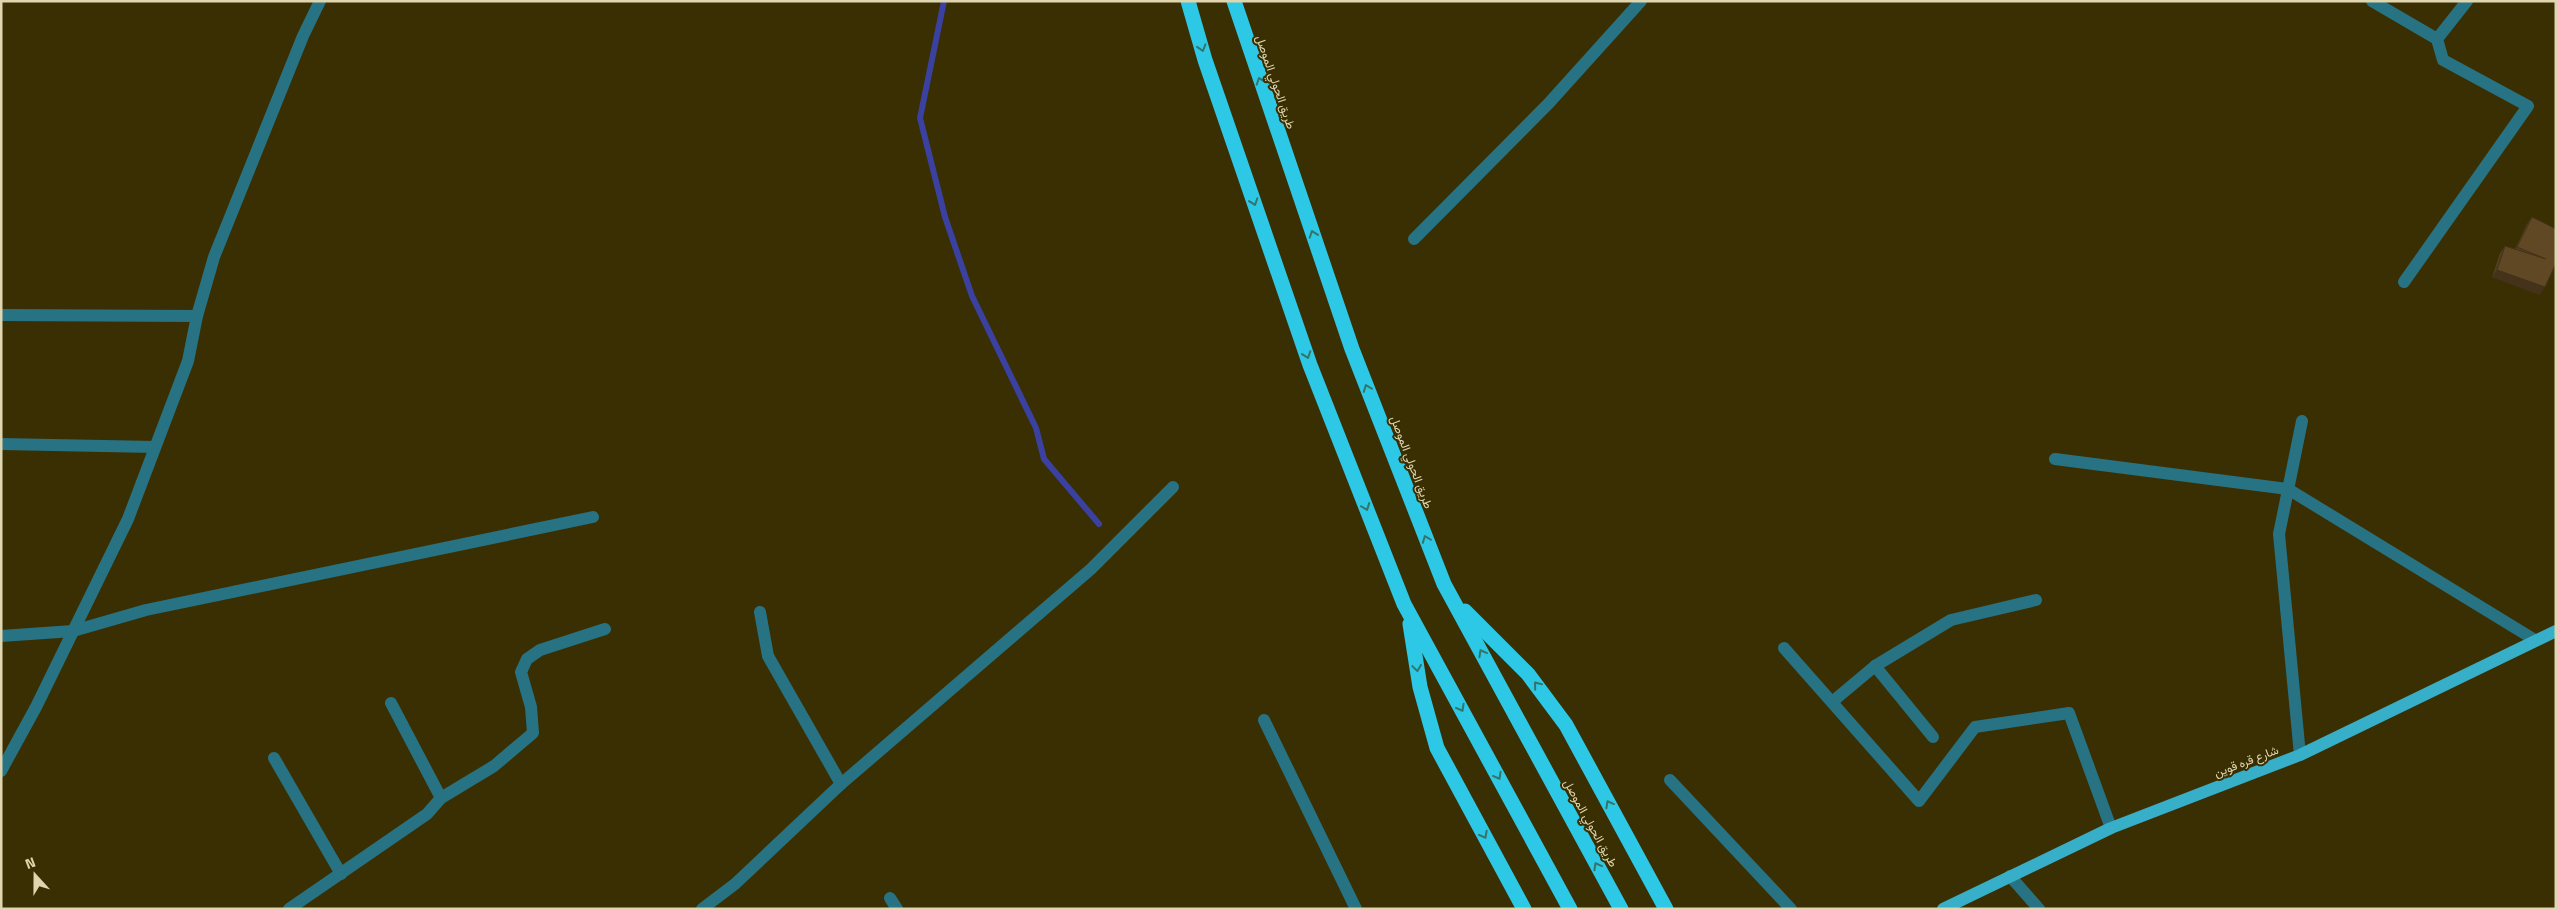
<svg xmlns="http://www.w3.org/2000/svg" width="2557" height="910" viewBox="0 0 2557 910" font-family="'Titillium Web',Vazirmatn,sans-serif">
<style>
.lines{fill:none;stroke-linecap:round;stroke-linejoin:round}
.stream{stroke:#3a41a1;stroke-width:6}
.minor{stroke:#277383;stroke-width:12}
.major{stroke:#37afc8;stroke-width:12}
.highway{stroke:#2cc8e6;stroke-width:15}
.wall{fill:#533e20}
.shaded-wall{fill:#44321a}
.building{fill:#614825;stroke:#44321a}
.oneway{stroke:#347469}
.labels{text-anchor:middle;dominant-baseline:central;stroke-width:4;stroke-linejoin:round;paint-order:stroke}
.street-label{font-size:12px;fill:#dfd5af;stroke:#3a2f02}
</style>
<rect width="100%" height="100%" fill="#3a2f02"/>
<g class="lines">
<path class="stream" d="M944 1 920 118 945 217 972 296 1036 428 1044 459 1099 524"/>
<g class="minor">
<path d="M2372 1 2437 39 2467 1"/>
<path d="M1414 239 1549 103 1641 1"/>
<path d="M2404 282 2528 106 2443 60 2437 39"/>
<path d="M1 315 197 316"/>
<path d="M1 444 155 447"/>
<path d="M2055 459 2288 489 2535 640"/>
<path d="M760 612 768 656 841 784"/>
<path d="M1 636 73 631 146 610 593 517"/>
<path d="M1784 648 1919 801 1975 727 2069 713 2111 828"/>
<path d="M1875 666 1951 620 2036 600"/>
<path d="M1832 702 1875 666 1933 737"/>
<path d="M391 703 441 798"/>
<path d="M1264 720 1356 909"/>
<path d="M2300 755 2279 534 2302 421"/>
<path d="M274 758 341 874"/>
<path d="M1 771 36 707 128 519 188 361 197 316 214 257 303 36 320 1"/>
<path d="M1670 780 1791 909"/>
<path d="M2010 876 2039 909"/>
<path d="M890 898 897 909"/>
<path d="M289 909 427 814 441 798 494 766 533 733 531 707 521 672 527 659 540 650 605 629"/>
<path d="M702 909 735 884 841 784 1091 569 1173 487"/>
</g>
<path class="major" d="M1943 909 2111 828 2300 755 2556 631"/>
<g class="highway">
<path d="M1188 1 1205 60 1310 365 1404 604 1570 909"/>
<path d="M1234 1 1352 349 1444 584 1621 909"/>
<path d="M1465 611 1528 674 1566 725 1666 909"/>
<path d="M1410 624 1420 687 1437 748 1524 909"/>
</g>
</g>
<path class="wall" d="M2532 217 2556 229 2540 295 2492 277 2500 253 2505 246 2515 249 2527 224Z"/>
<path class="shaded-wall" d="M2497 270 2545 287 2540 295 2492 277Z"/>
<path class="building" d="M2532 217 2556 229V263L2545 287 2497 270 2505 246 2546 259 2517 247Z"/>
<defs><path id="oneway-chevron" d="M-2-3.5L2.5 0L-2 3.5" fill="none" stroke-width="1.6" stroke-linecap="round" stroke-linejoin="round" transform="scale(1.25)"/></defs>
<g class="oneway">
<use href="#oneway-chevron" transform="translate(1202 48) rotate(73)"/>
<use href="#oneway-chevron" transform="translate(1260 81) rotate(-109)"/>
<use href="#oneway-chevron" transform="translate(1254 202) rotate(71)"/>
<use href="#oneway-chevron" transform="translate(1313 234) rotate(-109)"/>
<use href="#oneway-chevron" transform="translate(1307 355) rotate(71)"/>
<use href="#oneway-chevron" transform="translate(1367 388) rotate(-111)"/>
<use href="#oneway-chevron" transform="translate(1366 507) rotate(69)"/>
<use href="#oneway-chevron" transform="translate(1426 539) rotate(-111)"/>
<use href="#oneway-chevron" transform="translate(1482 653) rotate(-119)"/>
<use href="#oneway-chevron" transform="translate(1417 668) rotate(82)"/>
<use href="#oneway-chevron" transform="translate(1537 685) rotate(-129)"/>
<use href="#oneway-chevron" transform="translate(1461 708) rotate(61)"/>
<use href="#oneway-chevron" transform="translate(1498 776) rotate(61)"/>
<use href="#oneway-chevron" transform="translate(1609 804) rotate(-119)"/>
<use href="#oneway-chevron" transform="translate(1484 835) rotate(62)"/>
<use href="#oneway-chevron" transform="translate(1597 866) rotate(-119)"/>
</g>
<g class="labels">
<g class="street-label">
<text transform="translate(1276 82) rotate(71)">طريق الحولي الموصل</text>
<text transform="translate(1412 462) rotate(69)">طريق الحولي الموصل</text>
<text transform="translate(2246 761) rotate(-21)">شارع قره قوين</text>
<text transform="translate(1591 823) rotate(61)">طريق الحولي الموصل</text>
</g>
</g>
<rect width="2557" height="910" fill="none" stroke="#dfd5af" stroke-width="5"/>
<g transform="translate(35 875) rotate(339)" stroke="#3a2f02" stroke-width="4" paint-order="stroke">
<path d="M0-4L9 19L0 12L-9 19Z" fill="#dfd5af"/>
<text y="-8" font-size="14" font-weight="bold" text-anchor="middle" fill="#dfd5af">N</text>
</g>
</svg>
